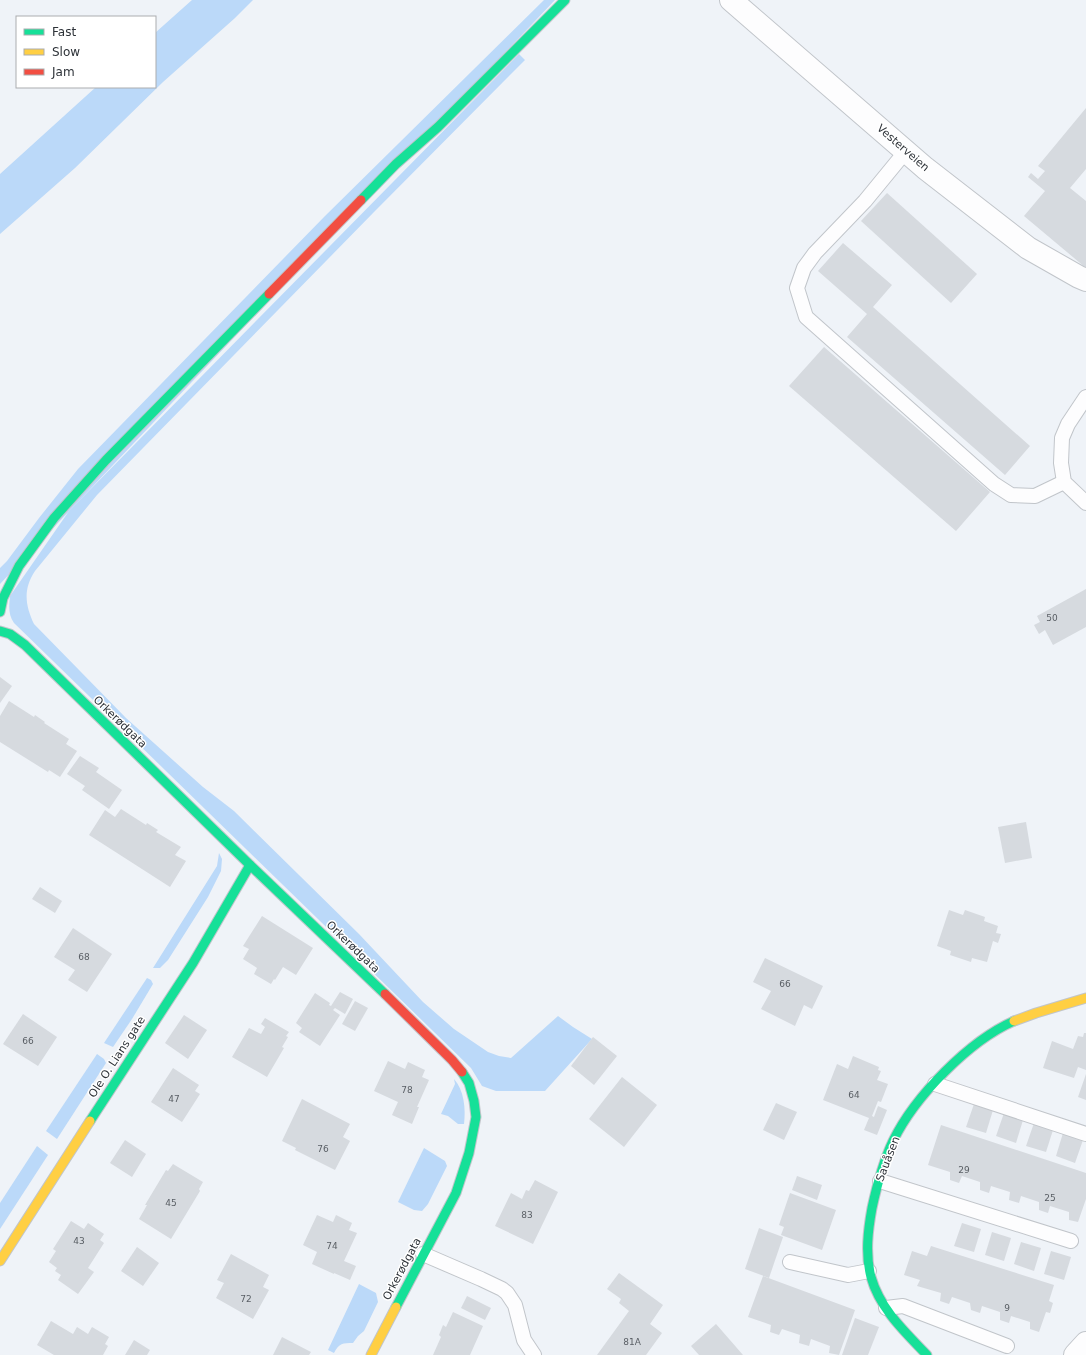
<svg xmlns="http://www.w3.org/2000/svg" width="1086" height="1355" viewBox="0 0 1086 1355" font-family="'DejaVu Sans',sans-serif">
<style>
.green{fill:#bbd9f9}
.building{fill:#d6dadf}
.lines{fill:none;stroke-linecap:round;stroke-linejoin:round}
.lane-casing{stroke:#c1c5ca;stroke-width:16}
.street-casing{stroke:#c1c5ca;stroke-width:24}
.fast-casing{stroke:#c1c5ca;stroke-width:11}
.slow-casing{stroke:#c1c5ca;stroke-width:11}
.jam-casing{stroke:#c1c5ca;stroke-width:11}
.lane{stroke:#fdfdfe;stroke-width:14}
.street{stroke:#fdfdfe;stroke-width:22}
.fast{stroke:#16e098;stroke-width:9}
.slow{stroke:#ffcf43;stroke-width:9}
.jam{stroke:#f24e42;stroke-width:9}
.labels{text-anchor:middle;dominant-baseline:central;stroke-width:3;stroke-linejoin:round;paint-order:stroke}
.number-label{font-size:9px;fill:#595e64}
.street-label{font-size:11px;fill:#2d3238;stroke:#fff}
</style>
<rect width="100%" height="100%" fill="#eff3f8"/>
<g class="green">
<path d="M192 0H253L235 18 163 82 75 168 0 234V174L96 87H155V33Z"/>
<path d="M544 0H555L0 584V568L7 561 39 518 78 469 325 216Z"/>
<path d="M519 54 525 60 374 212 97 495 35 571C23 589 25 605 34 624L126 718 203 787 234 811 359 934 423 1002 454 1029 488 1052 499 1056 511 1058 558 1016 573 1027 592 1039 545 1091H496L482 1086 471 1068 14 623C8 614 9 606 10 596L69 511Z"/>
<path d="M219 853 222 859 221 871 208 897 168 960 160 968H153L217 866Z"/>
<path d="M147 978 151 980 153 984 132 1019 113 1047 104 1043Z"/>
<path d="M97 1054 104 1059 106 1063 57 1139 46 1131Z"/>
<path d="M454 1079C464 1090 466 1109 464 1124H458L448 1116 441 1114 455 1084Z"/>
<path d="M37 1146 48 1155 0 1229V1203Z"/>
<path d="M424 1148 445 1161 447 1166 428 1204 422 1211 414 1210 398 1202Z"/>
<path d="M359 1284 376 1293 378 1302 364 1331 358 1336 353 1343C343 1343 339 1343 334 1353L328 1350Z"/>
</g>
<g class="building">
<path d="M1086 108V169L1070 188 1086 201V268L1024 216 1045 191 1028 177 1031 173 1038 179 1045 171 1038 166Z"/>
<path d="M887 193 977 274 951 303 861 221Z"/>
<path d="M843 243 892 285 873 307 1030 446 1005 475 847 337 867 314 818 271Z"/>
<path d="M824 347 990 492 956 531 789 386Z"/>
<path d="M1086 589V627L1053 645 1045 630 1039 634 1034 625 1040 622 1037 616Z"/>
<path d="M0 677 12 686 0 703Z"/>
<path d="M9 701 34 717 35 715 45 722 44 723 69 739 66 744 77 751 60 777 49 770 48 772 0 742V716Z"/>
<path d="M80 756 99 768 96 772 122 790 109 809 82 790 85 786 67 774Z"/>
<path d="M121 809 146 825 147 823 158 830 156 832 181 847 175 855 186 861 170 887 89 835 105 810 115 817Z"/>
<path d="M1026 822 1032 858 1005 863 998 827Z"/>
<path d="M40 887 62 901 55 913 32 899Z"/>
<path d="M949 910 963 915 965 910 985 917 984 921 998 926 996 933 1001 934 998 943 993 941 987 962 972 958 971 962 950 955 951 951 937 946Z"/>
<path d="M262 916 313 948 296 975 283 967 275 980 274 979 271 984 254 974 257 968 243 959 249 949 243 946Z"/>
<path d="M73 928 112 954 87 992 68 980 75 970 54 957Z"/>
<path d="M765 958 823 986 812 1009 804 1005 795 1026 761 1009 771 991 753 982Z"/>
<path d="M340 992 353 999 345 1014 335 1008 333 1010 340 1015 320 1046 299 1032 302 1028 296 1023 315 993 330 1003 329 1005 331 1006Z"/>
<path d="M355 1001 368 1008 355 1031 342 1024Z"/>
<path d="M23 1014 57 1037 38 1066 3 1044Z"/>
<path d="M184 1015 207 1030 188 1059 165 1043Z"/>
<path d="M265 1018 289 1032 286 1036 288 1037 282 1047 284 1048 267 1077 232 1057 249 1028 261 1034 265 1027 261 1024Z"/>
<path d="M1084 1033H1086V1070L1078 1067 1074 1078 1043 1068 1052 1041 1073 1049 1078 1036 1083 1037Z"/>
<path d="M593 1037 617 1056 594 1085 571 1066Z"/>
<path d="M853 1056 879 1067 878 1070 881 1071 877 1080 888 1084 881 1102 878 1101 872 1116 874 1117 878 1106 887 1110 877 1135 864 1130 869 1118 823 1100 837 1064 848 1069Z"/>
<path d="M388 1061 405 1069 408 1062 425 1070 422 1077 429 1080 417 1107H419L412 1124 392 1115 398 1102 374 1091Z"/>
<path d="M173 1068 199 1085 195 1091 200 1094 182 1122 151 1102Z"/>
<path d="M1086 1074V1100L1078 1097Z"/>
<path d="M622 1077 657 1105 624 1147 589 1119Z"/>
<path d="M302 1099 350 1124 343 1137 350 1141 335 1170 295 1150 296 1148 282 1141Z"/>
<path d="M776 1103 797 1112 784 1140 763 1130Z"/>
<path d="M974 1104 993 1110 986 1133 966 1127Z"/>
<path d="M1004 1113 1023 1120 1016 1143 996 1136Z"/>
<path d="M1034 1123 1053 1130 1046 1152 1026 1146Z"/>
<path d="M941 1125 1086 1173V1199L1078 1222 1069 1220V1212L1050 1206 1048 1213 1039 1210V1202L1021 1196 1019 1203 1009 1200 1010 1192 991 1186 989 1193 980 1190V1182L962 1176 959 1183 950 1180V1172L928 1165Z"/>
<path d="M1063 1133 1083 1140 1075 1163 1056 1156Z"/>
<path d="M125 1140 146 1154 132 1177 110 1163Z"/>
<path d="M173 1164 203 1182 199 1189 200 1191 171 1239 139 1219 147 1205H145L166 1170 168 1171Z"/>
<path d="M797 1176 822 1185 817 1200 792 1190Z"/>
<path d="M535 1180 558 1192 533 1244 495 1226 511 1193 522 1199 526 1190 529 1191Z"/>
<path d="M790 1193 836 1210 822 1250 781 1235 784 1227 779 1225Z"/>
<path d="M317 1215 333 1222 336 1215 352 1223 349 1230 357 1233 344 1261 356 1266 350 1280 334 1273V1274L312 1264 317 1252 303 1245Z"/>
<path d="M71 1221 84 1229 88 1223 104 1234 100 1240 104 1243 88 1268 94 1272 78 1294 58 1280 61 1275 55 1271 57 1268 49 1262 56 1251 53 1249Z"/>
<path d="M962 1223 981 1229 974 1252 954 1246Z"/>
<path d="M759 1228 783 1237 769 1278 745 1269Z"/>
<path d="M992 1232 1011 1238 1004 1261 985 1255Z"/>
<path d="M1021 1242 1041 1248 1034 1271 1014 1264Z"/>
<path d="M931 1246 1054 1285 1049 1301 1053 1303 1050 1313 1046 1312 1039 1332 1030 1329V1322L1011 1316 1009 1323 1000 1320V1312L982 1306 980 1313 971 1310 970 1303 952 1297 949 1304 940 1301 941 1293 917 1286 920 1280 904 1275 912 1251 927 1256Z"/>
<path d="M137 1247 159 1263 143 1286 121 1271Z"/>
<path d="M1051 1251 1071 1257 1064 1280 1044 1274Z"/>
<path d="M231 1254 269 1275 263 1287 269 1290 253 1319 216 1298 224 1283 217 1280Z"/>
<path d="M619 1273 663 1305 650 1324 662 1333 646 1355H597L629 1311 619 1303 621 1299 607 1289Z"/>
<path d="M763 1276 855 1310 839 1355 829 1353 830 1346 811 1339 809 1346 799 1343 800 1335 782 1329 779 1335 770 1332 771 1325 748 1317Z"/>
<path d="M467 1296 491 1308 485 1320 461 1308Z"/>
<path d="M453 1312 483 1326 470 1355H433L441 1337 439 1335 443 1325 446 1327Z"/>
<path d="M855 1318 879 1327 868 1355H842Z"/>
<path d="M51 1321 73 1334 77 1327 88 1334 92 1327 109 1337 105 1344 108 1346 103 1355H54L37 1345Z"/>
<path d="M716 1324 743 1355H699L691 1346Z"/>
<path d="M282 1337 311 1352 309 1355H273Z"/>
<path d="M134 1340 150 1350 147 1355H125Z"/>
</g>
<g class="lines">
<g class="lane-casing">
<g id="lane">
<path d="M906 151 865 201 815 253 804 268 797 288 806 317 994 484 1011 495 1035 496 1064 482"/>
<path d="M1086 397 1068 424 1062 438 1061 463 1064 482 1086 503"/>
<path d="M935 1084 1086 1134"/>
<path d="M880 1181 1071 1241"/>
<path d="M423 1254 481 1279 502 1289 507 1293 515 1305 524 1340 534 1355"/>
<path d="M790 1262 848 1275 869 1271"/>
<path d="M886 1308 903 1306 1007 1346"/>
</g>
</g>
<g class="street-casing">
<g id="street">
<path d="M731 0 925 168 1028 248 1079 277 1086 280"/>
<path d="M1075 1355 1086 1343"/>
</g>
</g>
<g class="fast-casing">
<g id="fast">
<path d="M361 200 396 164 438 127 565 0"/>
<path d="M0 612 3 598 19 566 54 518 106 460 269 294"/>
<path d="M0 631 10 634 25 645 250 865 385 994"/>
<path d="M90 1121 193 963 250 865"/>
<path d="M396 1307 456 1193 469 1153 476 1117 474 1101 469 1083 462 1072"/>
<path d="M927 1355C905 1332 880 1309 871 1277 865 1254 868 1230 872 1208 877 1185 883 1162 893 1141 915 1096 969 1041 1014 1021"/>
</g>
</g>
<g class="slow-casing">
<g id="slow">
<path d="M1014 1021 1036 1013 1086 998"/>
<path d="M0 1261 90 1121"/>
<path d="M371 1355 396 1307"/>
</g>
</g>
<g class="jam-casing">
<g id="jam">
<path d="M269 294 361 200"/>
<path d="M385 994 452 1060 462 1072"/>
</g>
</g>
<use href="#lane" class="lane"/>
<use href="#street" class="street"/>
<use href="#fast" class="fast"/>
<use href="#slow" class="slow"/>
<use href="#jam" class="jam"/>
</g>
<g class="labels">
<g class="number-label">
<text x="1052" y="618">50</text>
<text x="84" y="957">68</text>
<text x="785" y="984">66</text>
<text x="28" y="1041">66</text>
<text x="407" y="1090">78</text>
<text x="854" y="1095">64</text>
<text x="174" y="1099">47</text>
<text x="323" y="1149">76</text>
<text x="964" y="1170">29</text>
<text x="1050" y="1198">25</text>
<text x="171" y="1203">45</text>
<text x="527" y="1215">83</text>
<text x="79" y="1241">43</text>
<text x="332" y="1246">74</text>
<text x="246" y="1299">72</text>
<text x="1007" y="1308">9</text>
<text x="632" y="1342">81A</text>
</g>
<g class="street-label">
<text transform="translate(903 148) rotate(41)">Vesterveien</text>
<text transform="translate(120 722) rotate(44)">Orkerødgata</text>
<text transform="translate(353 947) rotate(44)">Orkerødgata</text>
<text transform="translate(117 1057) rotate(-57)">Ole O. Lians gate</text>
<text transform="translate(888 1159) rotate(-69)">Sauåsen</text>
<text transform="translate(402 1269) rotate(-62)">Orkerødgata</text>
</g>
</g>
<rect x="16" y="16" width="140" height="72" fill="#ffffff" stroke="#abadaf"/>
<rect x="24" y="29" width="20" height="6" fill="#16e098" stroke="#abadaf"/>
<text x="52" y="36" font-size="12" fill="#2d3238">Fast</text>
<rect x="24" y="49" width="20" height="6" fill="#ffcf43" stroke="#abadaf"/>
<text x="52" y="56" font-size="12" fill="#2d3238">Slow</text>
<rect x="24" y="69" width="20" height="6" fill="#f24e42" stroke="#abadaf"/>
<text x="52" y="76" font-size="12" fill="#2d3238">Jam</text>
</svg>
